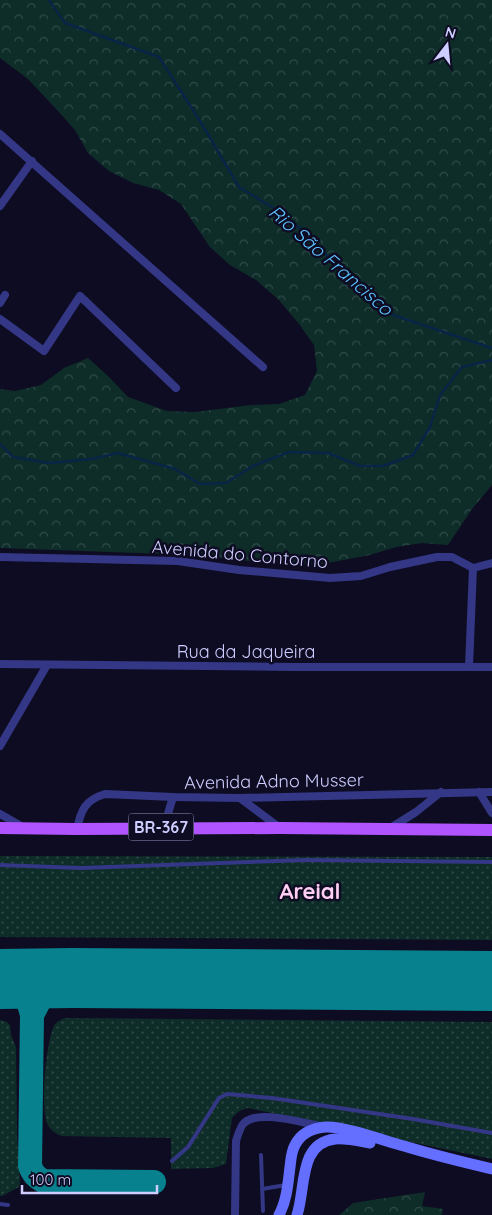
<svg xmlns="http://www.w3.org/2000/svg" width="492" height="1215" viewBox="0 0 492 1215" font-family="Quicksand,sans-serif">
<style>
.grass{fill:url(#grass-dots)}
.forest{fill:url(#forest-crowns)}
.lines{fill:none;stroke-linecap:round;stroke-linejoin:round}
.stream{stroke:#082446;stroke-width:2.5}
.taxiway{stroke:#07818d;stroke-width:24}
.runway{stroke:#07818d;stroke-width:60}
.lane{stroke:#333785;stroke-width:4}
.street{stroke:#333785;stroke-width:8}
.secondary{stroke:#646eff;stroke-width:11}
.primary{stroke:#b054ff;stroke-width:12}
.labels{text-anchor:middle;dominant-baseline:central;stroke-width:5;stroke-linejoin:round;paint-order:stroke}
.shield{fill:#0e0c22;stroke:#9493bd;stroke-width:1}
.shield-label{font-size:16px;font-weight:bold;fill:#cecdff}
.street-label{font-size:18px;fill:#cecdff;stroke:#0e0c22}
.water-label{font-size:19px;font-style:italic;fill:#5bc2ff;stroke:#0e0c22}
.district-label{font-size:22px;font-weight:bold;fill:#ffcff2;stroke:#0e0c22}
</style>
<defs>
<pattern id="grass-dots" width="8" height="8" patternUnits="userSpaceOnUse" patternTransform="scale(1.25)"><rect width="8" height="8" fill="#0e2d29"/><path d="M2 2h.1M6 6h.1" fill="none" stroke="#304a49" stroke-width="1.8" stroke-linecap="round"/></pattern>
<pattern id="forest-crowns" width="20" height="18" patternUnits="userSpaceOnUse" patternTransform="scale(1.25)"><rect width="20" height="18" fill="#0e2d29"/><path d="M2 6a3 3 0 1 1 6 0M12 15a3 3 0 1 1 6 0" fill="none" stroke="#304a49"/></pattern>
</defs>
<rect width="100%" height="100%" fill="#0e0c22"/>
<g class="grass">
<path d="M0 856 492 857V940L0 937Z"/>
<path d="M65 1018 492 1022V1159L248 1108 239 1111 232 1118 226 1164 213 1168 171 1169V1138L61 1136C55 1133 50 1130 47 1123 40 1106 46 1040 55 1024 58 1021 61 1020 65 1018Z"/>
<path d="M0 1020 7 1022 10 1025 11 1035 16 1047 17 1136 20 1182 19 1187 2 1196H0Z"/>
</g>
<g class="forest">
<path d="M0 0H492V485L472 509 448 545 422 543 396 547 370 555 317 565 258 562 193 555 0 548V389L15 391 41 385 64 368 88 358 109 377 128 397 167 411 195 412 251 405 279 404 305 395 317 371 314 345 299 324 278 299 256 280 230 265 210 247 181 204 159 190 133 183 109 171 88 153 75 130 58 111 28 79 0 58Z"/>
<path d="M425 1192 422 1206 443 1209 442 1215H339L353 1203Z"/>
</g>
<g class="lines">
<g class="stream">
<path d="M49 0 65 23 159 57 200 121 239 187 288 217 329 257 393 315 492 348"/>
<path d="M0 444 13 457 49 463 91 459 118 453 175 469 200 484 226 483 253 466 289 452 328 453 360 466H383L413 455 430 427 440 395 462 367 492 360"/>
</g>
<g class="taxiway">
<path d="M72 978 57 982 44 992 32 1015 30 1166C33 1174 36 1177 43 1181L154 1182"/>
<path d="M0 980C20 983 28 997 32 1015"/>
</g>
<path class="runway" d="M0 979 72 978 492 981"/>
<g class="lane">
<path d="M0 865 81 868 306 860 492 862"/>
<path d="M261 1155 263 1211"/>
<path d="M172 1161 188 1147 219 1098 227 1094 272 1098 413 1119 492 1133"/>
<path d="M262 1189 286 1185"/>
<path d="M0 1204 8 1205"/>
</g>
<g class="street">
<path d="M0 134 263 367"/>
<path d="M0 206 32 161"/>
<path d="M0 303 5 295"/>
<path d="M0 319 44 351 80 296 176 388"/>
<path d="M0 557 178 561 239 570 330 578 361 576 390 567 437 557H452L473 568"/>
<path d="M473 568 492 563"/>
<path d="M0 664 293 667H492"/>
<path d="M469 667 473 568"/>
<path d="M0 746 47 665"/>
<path d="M479 792 492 813"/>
<path d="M240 798 280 828"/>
<path d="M0 814 21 826"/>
<path d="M164 827 173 797"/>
<path d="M392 827 416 812 441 792"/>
<path d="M77 829C81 810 85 800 105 794L173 797 240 798 492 792"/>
<path d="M235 1215 236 1141C238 1135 240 1127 244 1123 259 1109 302 1123 321 1126"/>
</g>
<g class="secondary">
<path d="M279 1215C287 1200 288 1183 290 1167 291 1160 291 1152 295 1145 301 1133 313 1128 326 1127 344 1126 385 1141 404 1146 433 1155 463 1162 492 1169"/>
<path d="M297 1215C306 1189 298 1143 335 1139 346 1138 359 1141 370 1143"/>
</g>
<path class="primary" d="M0 828 77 829 280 828 492 830"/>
</g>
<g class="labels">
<rect class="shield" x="128.5" y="813.5" width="65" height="27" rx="4"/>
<g class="shield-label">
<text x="161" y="827">BR-367</text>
</g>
<g class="street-label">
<text transform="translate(240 554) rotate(5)">Avenida do Contorno</text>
<text x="246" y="651">Rua da Jaqueira</text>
<text transform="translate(274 781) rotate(-1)">Avenida Adno Musser</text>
</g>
<g class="water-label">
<text transform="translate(331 260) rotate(41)">Rio São Francisco</text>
</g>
<g class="district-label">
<text x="310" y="891">Areial</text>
</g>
</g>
<g transform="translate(447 45) rotate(16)" stroke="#0e0c22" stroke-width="4" paint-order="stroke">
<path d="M0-4L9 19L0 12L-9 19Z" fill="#cecdff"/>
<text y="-8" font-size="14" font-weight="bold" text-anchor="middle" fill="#cecdff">N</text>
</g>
<path d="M22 1185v8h135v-8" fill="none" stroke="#cecdff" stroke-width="2.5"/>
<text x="30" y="1185" font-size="15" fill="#cecdff" stroke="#0e0c22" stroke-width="4" paint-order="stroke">100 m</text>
</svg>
